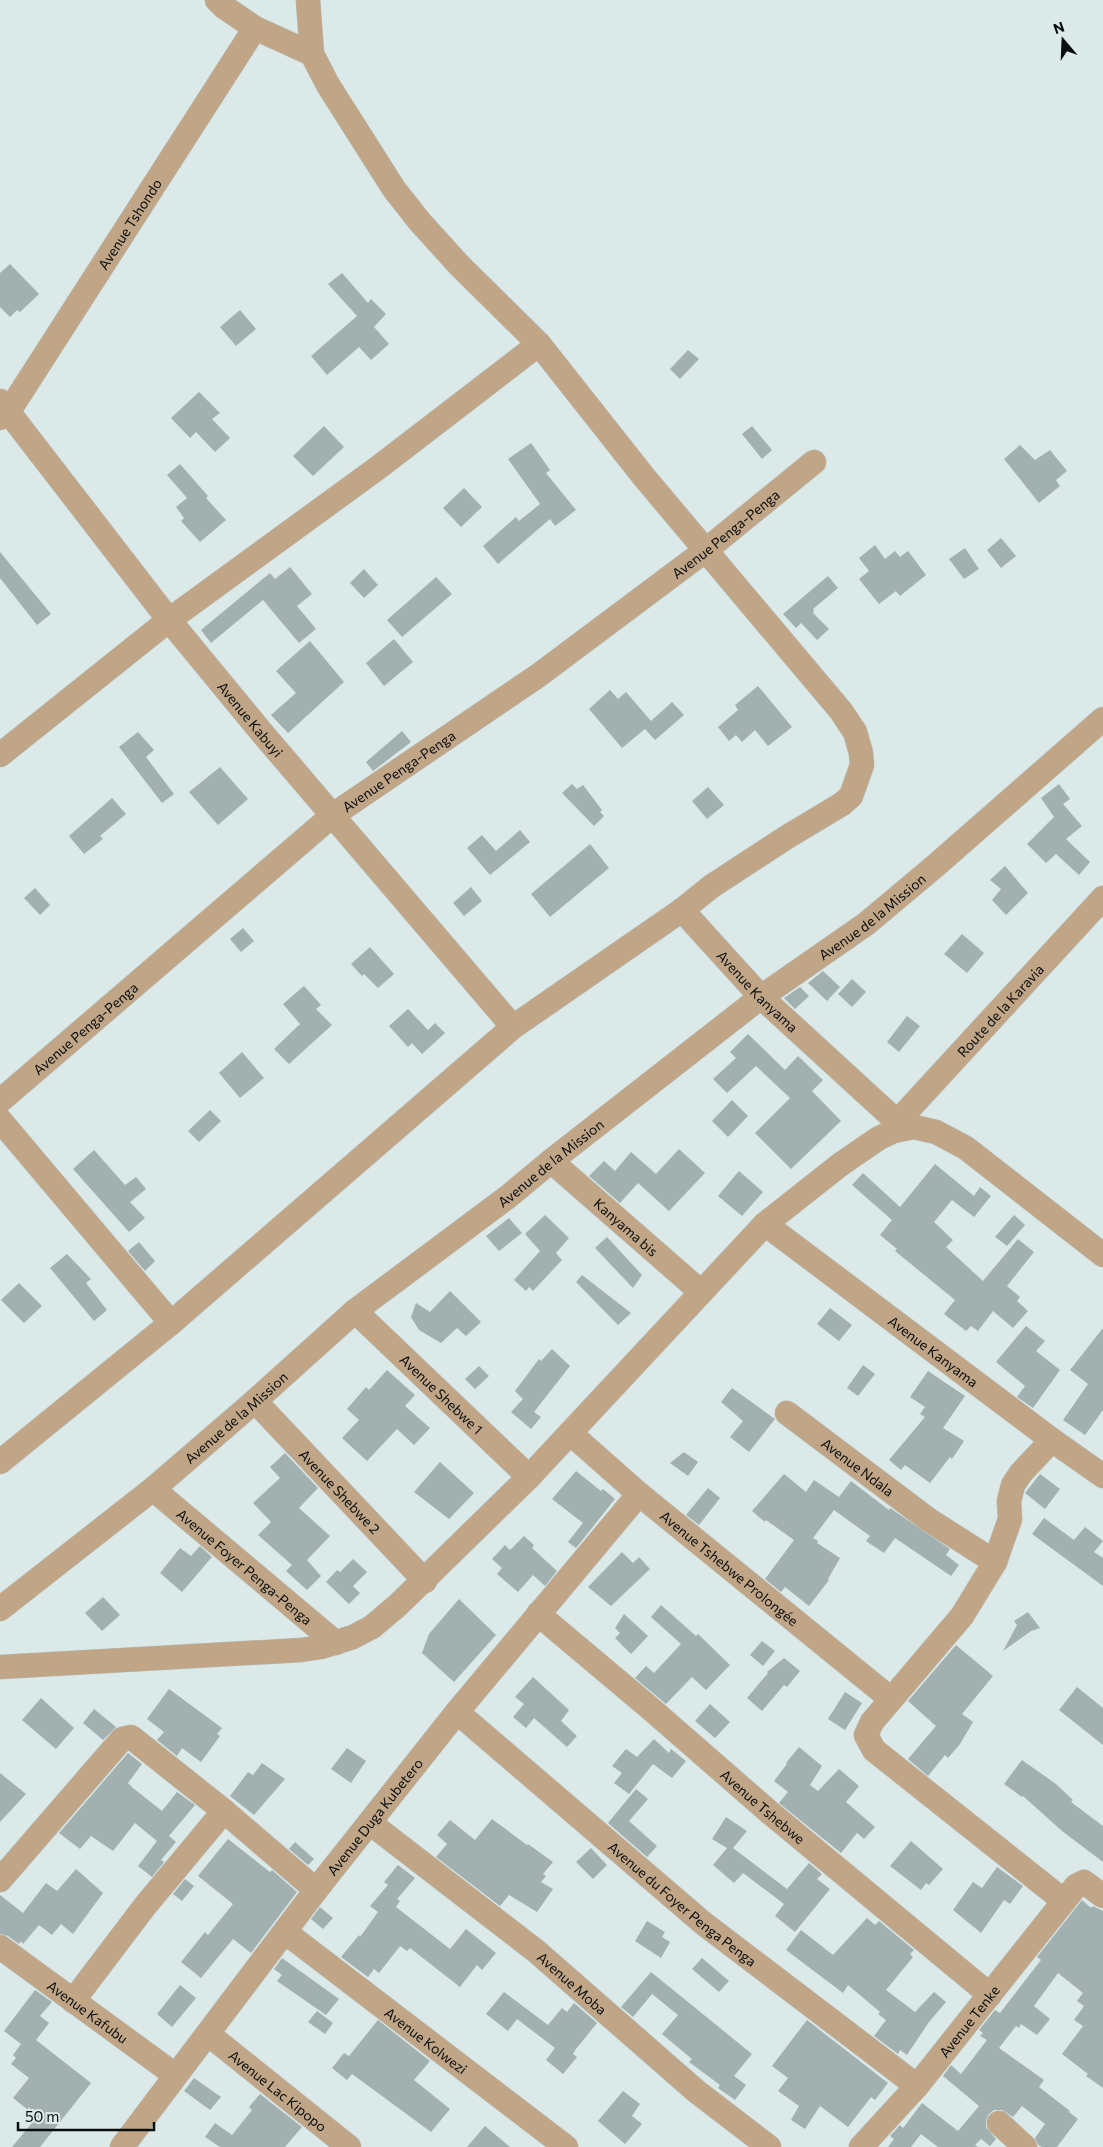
<svg xmlns="http://www.w3.org/2000/svg" width="1103" height="2147" viewBox="0 0 1103 2147" font-family="Commissioner,sans-serif">
<style>
.building{fill:#a3b0b0}
.lines{fill:none;stroke-linecap:round;stroke-linejoin:round}
.minor-casing{stroke:#b9c6c6;stroke-width:25}
.minor{stroke:#c1a587;stroke-width:24}
.labels{text-anchor:middle;dominant-baseline:central;stroke-width:4;stroke-linejoin:round;paint-order:stroke}
.street-label{font-size:14px;fill:#080d0d;stroke:#dbe9e9}
</style>
<rect width="100%" height="100%" fill="#dbe9e9"/>
<g class="building">
<path d="M10 264 39 294 20 312 17 310 10 317 0 307V273Z"/>
<path d="M342 273 368 303 371 299 386 314 374 327 389 344 371 360 359 347 327 375 311 356 357 316 328 284Z"/>
<path d="M240 310 256 329 236 346 220 327Z"/>
<path d="M688 350 699 359 680 379 670 369Z"/>
<path d="M199 392 220 413 212 419 230 438 215 452 196 432 190 438 171 418Z"/>
<path d="M324 426 344 447 313 476 293 456Z"/>
<path d="M752 426 772 450 762 459 742 434Z"/>
<path d="M531 443 550 470 546 473 576 510 555 526 550 519 498 564 483 546 516 517 519 521 540 504 508 459Z"/>
<path d="M1020 445 1035 460 1050 450 1067 471 1056 480 1060 486 1039 503 1004 459Z"/>
<path d="M180 464 208 496 206 498 226 520 200 542 181 521 184 518 176 507 187 498 167 475Z"/>
<path d="M464 488 482 507 461 527 443 508Z"/>
<path d="M1001 538 1016 556 1001 568 987 550Z"/>
<path d="M875 545 885 559 895 551 900 557 908 551 926 575 900 596 896 591 879 604 859 579 869 571 859 558Z"/>
<path d="M965 548 979 569 964 579 949 559Z"/>
<path d="M0 552 51 614 37 625 0 578Z"/>
<path d="M290 567 312 594 297 606 316 629 299 643 263 600 211 643 201 630 270 573 275 579Z"/>
<path d="M364 569 378 585 364 598 350 583Z"/>
<path d="M828 576 838 588 813 609 814 611 813 613 829 629 817 640 801 623 796 628 783 614Z"/>
<path d="M436 577 452 594 402 637 387 620Z"/>
<path d="M394 639 413 662 384 686 366 663Z"/>
<path d="M310 641 344 682 288 733 271 715 296 693 276 671Z"/>
<path d="M758 686 792 727 768 746 755 730 742 742 736 735 729 741 718 727 738 710 735 705Z"/>
<path d="M610 690 618 699 626 692 651 721 672 702 684 715 655 740 645 729 622 748 589 709Z"/>
<path d="M402 731 411 742 373 771 366 762Z"/>
<path d="M138 732 154 750 146 757 174 794 162 803 119 747Z"/>
<path d="M220 767 248 799 218 825 189 792Z"/>
<path d="M572 784 577 789 583 785 602 810 600 812 604 816 594 826 562 793Z"/>
<path d="M1059 784 1070 799 1063 804 1082 826 1066 839 1090 862 1079 875 1056 854 1046 863 1027 844 1054 817 1041 798Z"/>
<path d="M708 787 724 805 707 819 692 801Z"/>
<path d="M112 798 126 814 100 836 103 839 84 854 69 836Z"/>
<path d="M520 830 530 842 490 875 467 848 482 835 496 851Z"/>
<path d="M590 844 609 868 550 917 531 894Z"/>
<path d="M1005 866 1028 893 1006 915 992 900 1001 889 990 880Z"/>
<path d="M471 887 482 901 464 916 453 903Z"/>
<path d="M35 888 50 905 40 915 24 898Z"/>
<path d="M243 928 254 941 241 952 230 939Z"/>
<path d="M962 934 984 953 967 973 944 954Z"/>
<path d="M370 947 394 974 378 988 364 974 362 976 351 964Z"/>
<path d="M823 971 840 987 827 1001 808 983Z"/>
<path d="M852 979 866 992 852 1007 838 994Z"/>
<path d="M304 986 321 1005 316 1009 332 1025 289 1064 274 1049 300 1024 283 1004Z"/>
<path d="M800 987 809 996 795 1009 784 998Z"/>
<path d="M408 1009 428 1030 435 1023 445 1033 422 1054 412 1043 408 1047 389 1026Z"/>
<path d="M907 1016 920 1026 899 1052 887 1042Z"/>
<path d="M748 1034 785 1070 798 1056 823 1080 812 1091 841 1121 791 1169 755 1133 790 1098 756 1066 727 1093 713 1079 736 1058 730 1052Z"/>
<path d="M242 1052 264 1078 240 1098 219 1073Z"/>
<path d="M732 1100 748 1116 728 1137 712 1121Z"/>
<path d="M210 1110 221 1121 199 1142 188 1131Z"/>
<path d="M679 1149 705 1173 669 1211 638 1183 620 1203 589 1176 604 1161 615 1171 631 1152 656 1174Z"/>
<path d="M94 1150 125 1185 136 1177 146 1189 130 1202 145 1218 129 1232 73 1169Z"/>
<path d="M935 1164 974 1196 980 1187 991 1196 974 1217 952 1200 934 1222 953 1240 946 1247 983 1281 1018 1239 1034 1252 1007 1286 1020 1297 1017 1301 1028 1311 1013 1328 993 1311 978 1331 971 1326 966 1331 944 1314 955 1300 895 1251 897 1249 880 1235 892 1220 852 1185 863 1173 900 1207Z"/>
<path d="M739 1171 763 1192 742 1216 718 1196Z"/>
<path d="M545 1215 569 1238 556 1253 562 1260 533 1291 529 1287 526 1291 514 1280 540 1251 525 1234Z"/>
<path d="M1014 1215 1025 1225 1007 1246 995 1237Z"/>
<path d="M509 1218 522 1233 499 1251 486 1236Z"/>
<path d="M607 1237 642 1275 633 1288 595 1248Z"/>
<path d="M139 1242 155 1261 145 1271 128 1251Z"/>
<path d="M67 1254 91 1279 86 1283 107 1310 94 1321 50 1268Z"/>
<path d="M582 1275 631 1313 618 1325 576 1282Z"/>
<path d="M19 1283 42 1306 24 1323 1 1300Z"/>
<path d="M450 1291 481 1322 466 1336 457 1328 441 1343 419 1330 411 1317 416 1303 430 1312Z"/>
<path d="M830 1308 852 1325 839 1341 817 1324Z"/>
<path d="M1026 1326 1045 1341 1036 1351 1060 1370 1033 1408 1017 1397 1025 1386 996 1362Z"/>
<path d="M1103 1328V1410L1085 1435 1063 1420 1088 1384 1070 1370Z"/>
<path d="M552 1349 570 1366 534 1412 541 1417 531 1429 511 1412 523 1399 515 1391 539 1359 541 1361Z"/>
<path d="M863 1365 875 1374 858 1396 847 1388Z"/>
<path d="M479 1366 489 1376 475 1389 465 1379Z"/>
<path d="M387 1370 415 1395 405 1406 430 1428 414 1445 397 1429 367 1461 342 1438 359 1420 347 1409 366 1387 369 1390Z"/>
<path d="M928 1371 965 1396 943 1428 964 1441 952 1459 950 1457 930 1483 905 1465 901 1470 889 1460 925 1417 920 1414 925 1407 910 1397Z"/>
<path d="M732 1388 775 1419 749 1452 730 1437 743 1421 721 1402Z"/>
<path d="M684 1452 698 1462 688 1476 670 1463Z"/>
<path d="M285 1453 318 1488 299 1508 330 1536 307 1560 321 1576 307 1590 286 1571 292 1565 258 1535 271 1522 253 1503 280 1478 270 1467Z"/>
<path d="M440 1462 474 1493 449 1519 414 1492Z"/>
<path d="M576 1471 601 1491 603 1489 615 1499 576 1548 568 1542 583 1523 552 1499Z"/>
<path d="M784 1474 806 1492 814 1480 839 1497 851 1481 889 1510 890 1508 950 1549 946 1555 959 1565 951 1576 895 1538 884 1553 866 1541 870 1536 834 1510 813 1538 818 1541 817 1543 840 1558 828 1579 829 1580 809 1606 785 1587 781 1592 765 1579 794 1540 766 1520 765 1522 752 1511Z"/>
<path d="M1040 1474 1060 1489 1045 1509 1025 1493Z"/>
<path d="M708 1488 720 1498 699 1525 686 1515Z"/>
<path d="M1044 1518 1074 1540 1085 1527 1103 1541 1094 1552 1103 1558V1586L1032 1534Z"/>
<path d="M524 1536 534 1545 532 1548 557 1571 545 1586 533 1575 518 1592 497 1574 502 1568 492 1559 505 1545 510 1550Z"/>
<path d="M200 1546 212 1557 182 1592 160 1573 180 1548 191 1556Z"/>
<path d="M622 1552 633 1563 639 1557 650 1569 611 1606 588 1587Z"/>
<path d="M353 1559 367 1572 353 1586 360 1593 349 1604 326 1582 337 1570 340 1572Z"/>
<path d="M103 1597 120 1615 102 1631 85 1613Z"/>
<path d="M459 1599 496 1635 454 1682 422 1653 429 1634Z"/>
<path d="M661 1605 696 1636 698 1634 730 1665 706 1690 692 1677 666 1704 635 1678 646 1666 654 1673 681 1644 651 1617Z"/>
<path d="M1028 1612 1040 1628 1031 1631 1003 1651 1017 1625 1014 1621Z"/>
<path d="M624 1614 648 1636 631 1654 615 1638 620 1633 615 1628Z"/>
<path d="M762 1641 775 1651 763 1666 750 1655Z"/>
<path d="M956 1645 993 1676 962 1714 973 1722 960 1744 948 1758 945 1755 928 1776 908 1759 936 1726 908 1701Z"/>
<path d="M784 1658 800 1671 787 1687 784 1685 762 1711 747 1698 768 1673 767 1672Z"/>
<path d="M533 1677 569 1710 561 1721 577 1736 567 1747 534 1718 526 1728 513 1717 524 1704 515 1697Z"/>
<path d="M1077 1687 1103 1708V1745L1059 1710Z"/>
<path d="M169 1689 222 1728 217 1734 220 1736 201 1762 182 1748 177 1756 157 1740 164 1732 147 1719Z"/>
<path d="M845 1692 862 1703 845 1730 828 1719Z"/>
<path d="M41 1698 74 1728 56 1749 22 1720Z"/>
<path d="M710 1704 730 1722 715 1738 695 1721Z"/>
<path d="M94 1709 116 1727 103 1740 83 1723Z"/>
<path d="M654 1739 669 1753 671 1749 686 1761 672 1778 653 1764 629 1794 614 1783 622 1773 612 1766 626 1749 637 1757Z"/>
<path d="M799 1747 822 1766 810 1785 818 1791 839 1769 859 1786 846 1802 875 1827 864 1839 857 1833 841 1853 779 1803 788 1792 774 1781 787 1764 786 1763Z"/>
<path d="M347 1748 366 1761 351 1783 331 1769Z"/>
<path d="M128 1753 142 1764 128 1783 133 1788 162 1811 177 1792 195 1805 169 1836 176 1842 161 1860 164 1862 152 1877 138 1866 157 1841 135 1823 113 1851 91 1836 80 1849 59 1833Z"/>
<path d="M1022 1760 1056 1784 1073 1800 1071 1802 1103 1826V1862L1062 1831 1023 1796 1022 1797 1004 1784Z"/>
<path d="M262 1763 285 1779 254 1815 230 1796 248 1772 253 1775Z"/>
<path d="M0 1773 26 1794 0 1822Z"/>
<path d="M636 1789 648 1799 629 1821 657 1846 647 1857 608 1823Z"/>
<path d="M726 1817 747 1831 733 1848 787 1889 809 1863 822 1874 817 1879 830 1889 795 1932 775 1916 784 1904 743 1873 734 1883 713 1865 727 1848 712 1839Z"/>
<path d="M492 1819 527 1845 528 1844 553 1862 543 1874 546 1876 541 1882 553 1889 537 1912 509 1895 500 1906 436 1857 447 1844 437 1835 450 1820 475 1840Z"/>
<path d="M228 1839 270 1872 272 1870 297 1892 251 1953 233 1939 201 1978 181 1962 205 1932 208 1935 233 1904 198 1876Z"/>
<path d="M911 1841 943 1869 929 1885 926 1883 921 1890 890 1866Z"/>
<path d="M295 1842 314 1859 308 1865 289 1849Z"/>
<path d="M591 1848 607 1865 593 1879 576 1862Z"/>
<path d="M398 1865 415 1878 397 1899 400 1901 396 1907 450 1949 466 1929 496 1953 482 1970 477 1965 460 1987 410 1948 407 1951 400 1946 379 1973 374 1969 368 1977 341 1957 359 1935 360 1937 378 1912 370 1906 388 1885 384 1882Z"/>
<path d="M997 1867 1023 1886 1010 1904 1004 1900 981 1933 953 1910 973 1882 982 1888Z"/>
<path d="M76 1869 103 1893 73 1934 61 1924 52 1935 39 1925 23 1944 21 1941 19 1944 8 1936 0 1934V1895L23 1913 46 1883 57 1891Z"/>
<path d="M185 1879 194 1886 182 1901 173 1894Z"/>
<path d="M1082 1900 1091 1908 1093 1906 1103 1911V2088L1086 2076 1088 2074 1062 2054 1083 2026 1074 2020 1084 2006 1077 2001 1083 1993 1058 1973 1034 2006 1050 2019 1037 2035 1021 2024 1019 2028 1016 2026 999 2048 1044 2080 1039 2087 1070 2111 1069 2112 1078 2119 1057 2147H1042L1038 2145 1035 2138 1045 2124 1022 2106 1013 2117 1002 2110H994L989 2114 986 2120V2127L996 2139 990 2146 981 2139 975 2145 978 2147H938L921 2134 911 2147H888L894 2139 890 2136 900 2125 903 2128 922 2103 958 2131 979 2106 943 2076 951 2065 961 2074 987 2040 980 2036 983 2033 979 2030 995 2010 1000 2013 1041 1960 1037 1957Z"/>
<path d="M320 1907 333 1918 323 1929 311 1919Z"/>
<path d="M867 1918 875 1925 879 1921 914 1950 910 1954 913 1957 886 1990 915 2012 934 1992 946 2002 929 2022 907 2055 900 2050 898 2054 874 2036 886 2020 878 2014 880 2012 848 1985 843 1993 786 1950 801 1930 833 1955Z"/>
<path d="M647 1921 665 1932 662 1937 670 1942 661 1958 635 1941Z"/>
<path d="M282 1958 339 1999 326 2015 277 1981 282 1975 274 1969Z"/>
<path d="M702 1958 729 1981 719 1992 692 1969Z"/>
<path d="M651 1972 752 2054 734 2076 746 2085 735 2100 718 2088 720 2085 689 2062 692 2059 662 2034 678 2015 652 1994 633 2017 621 2007Z"/>
<path d="M180 1985 196 1998 172 2027 157 2014Z"/>
<path d="M35 1990 52 2002 40 2016 49 2023 36 2040 91 2083 40 2147H12L37 2117 13 2098 29 2078 11 2064 16 2058 13 2055 21 2044 4 2031Z"/>
<path d="M504 1992 548 2025 562 2008 567 2012 574 2003 597 2023 576 2049 573 2054 577 2057 563 2074 546 2060 555 2048 517 2019 508 2031 486 2014Z"/>
<path d="M317 2011 333 2023 325 2034 308 2022Z"/>
<path d="M378 2020 430 2061 414 2080 450 2109 431 2132 352 2074 347 2080 332 2068 344 2053 349 2056Z"/>
<path d="M807 2020 888 2083 875 2100 871 2097 848 2127 820 2106 805 2129 791 2120 799 2106 778 2091 788 2078 772 2066Z"/>
<path d="M194 2078 221 2097 210 2110 184 2091Z"/>
<path d="M623 2091 640 2104 632 2116 642 2124 625 2144 598 2121Z"/>
<path d="M260 2094 302 2127 285 2147H220L205 2137 215 2123 232 2135 252 2110 249 2107Z"/>
<path d="M485 2126 510 2147H467Z"/>
</g>
<g class="lines">
<g class="minor-casing">
<g id="minor">
<path d="M308 0 312 54"/>
<path id="s1" d="M0 401 169 620 263 734 513 1027"/>
<path id="s2" d="M0 418 9 411 255 28"/>
<path d="M0 755 169 620 379 467 539 344"/>
<path id="s3" d="M682 910 761 997 904 1128"/>
<path id="s4" d="M0 1101 333 815 539 675 706 550 814 462"/>
<path d="M0 1120 171 1323"/>
<path id="s5" d="M897 1122 1103 898"/>
<path id="s6" d="M551 1161 701 1292"/>
<path id="s7" d="M765 1224 1052 1440 1103 1476"/>
<path id="s8" d="M355 1311 529 1477"/>
<path id="s9" d="M255 1401 425 1581"/>
<path id="s10" d="M787 1413 929 1520 995 1562"/>
<path id="s11" d="M570 1433 639 1494 891 1699"/>
<path d="M1052 1440 1021 1473 1013 1485 1009 1501 1010 1519 995 1562 962 1616 872 1722 866 1735 874 1750 1064 1901"/>
<path d="M0 1462 171 1323 513 1027 682 910 712 886 787 837 842 804 851 796 862 765 861 753 855 732 841 711 644 477 539 344 460 266 420 222 394 189 328 85 312 54 255 28 224 7 217 0"/>
<path id="s12" d="M153 1489 336 1643"/>
<path id="s13" d="M0 1609 153 1489 255 1401 355 1311 509 1196 551 1161 761 997 866 924 934 867 1103 719"/>
<path id="s14" d="M538 1614 651 1709 768 1811 990 1995"/>
<path d="M0 1667 301 1650 321 1647 353 1637 372 1627 398 1605 529 1477 765 1224 841 1164 879 1138 894 1131 914 1127 936 1132 966 1148 1103 1255"/>
<path id="s15" d="M457 1712 703 1923 917 2086"/>
<path id="s16" d="M370 1823 536 1951 696 2091 769 2147"/>
<path d="M0 1880 122 1739 131 1737 224 1811 316 1890"/>
<path id="s17" d="M285 1932 566 2147"/>
<path id="s18" d="M0 1947 175 2075"/>
<path d="M73 2001 145 1906 224 1811"/>
<path id="s19" d="M208 2034 349 2147"/>
<path d="M999 2123 1025 2147"/>
<path id="s20" d="M122 2147 316 1890 457 1712 639 1494"/>
<path id="s21" d="M861 2147 917 2086 1076 1886 1084 1882 1103 1896"/>
</g>
</g>
<use href="#minor" class="minor"/>
</g>
<g class="labels">
<g class="street-label">
<text stroke="none"><textPath href="#s2" startOffset="234">Avenue Tshondo</textPath></text>
<text stroke="none"><textPath href="#s4" startOffset="922">Avenue Penga-Penga</textPath></text>
<text stroke="none"><textPath href="#s1" startOffset="405">Avenue Kabuyi</textPath></text>
<text stroke="none"><textPath href="#s4" startOffset="518">Avenue Penga-Penga</textPath></text>
<text stroke="none"><textPath href="#s13" startOffset="1114">Avenue de la Mission</textPath></text>
<text stroke="none"><textPath href="#s3" startOffset="111">Avenue Kanyama</textPath></text>
<text stroke="none"><textPath href="#s5" startOffset="152">Route de la Karavia</textPath></text>
<text stroke="none"><textPath href="#s4" startOffset="112">Avenue Penga-Penga</textPath></text>
<text stroke="none"><textPath href="#s13" startOffset="709">Avenue de la Mission</textPath></text>
<text stroke="none"><textPath href="#s6" startOffset="100">Kanyama bis</textPath></text>
<text stroke="none"><textPath href="#s7" startOffset="211">Avenue Kanyama</textPath></text>
<text stroke="none"><textPath href="#s8" startOffset="120">Avenue Shebwe 1</textPath></text>
<text stroke="none"><textPath href="#s13" startOffset="304">Avenue de la Mission</textPath></text>
<text stroke="none"><textPath href="#s10" startOffset="89">Avenue Ndala</textPath></text>
<text stroke="none"><textPath href="#s9" startOffset="124">Avenue Shebwe 2</textPath></text>
<text stroke="none"><textPath href="#s12" startOffset="120">Avenue Foyer Penga-Penga</textPath></text>
<text stroke="none"><textPath href="#s11" startOffset="209">Avenue Tshebwe Prolongée</textPath></text>
<text stroke="none"><textPath href="#s14" startOffset="296">Avenue Tshebwe</textPath></text>
<text stroke="none"><textPath href="#s20" startOffset="416">Avenue Duga Kubetero</textPath></text>
<text stroke="none"><textPath href="#s15" startOffset="296">Avenue du Foyer Penga Penga</textPath></text>
<text stroke="none"><textPath href="#s16" startOffset="258">Avenue Moba</textPath></text>
<text stroke="none"><textPath href="#s18" startOffset="109">Avenue Kafubu</textPath></text>
<text stroke="none"><textPath href="#s21" startOffset="166">Avenue Tenke</textPath></text>
<text stroke="none"><textPath href="#s17" startOffset="178">Avenue Kolwezi</textPath></text>
<text stroke="none"><textPath href="#s19" startOffset="90">Avenue Lac Kipopo</textPath></text>
</g>
</g>
<g transform="translate(1063 40) rotate(341)" stroke="#dbe9e9" stroke-width="4" paint-order="stroke">
<path d="M0-4L9 19L0 12L-9 19Z" fill="#080d0d"/>
<text y="-8" font-size="14" font-weight="bold" text-anchor="middle" fill="#080d0d">N</text>
</g>
<path d="M18 2122v8h136v-8" fill="none" stroke="#080d0d" stroke-width="2.5"/>
<text x="25" y="2122" font-size="15" fill="#080d0d" stroke="#dbe9e9" stroke-width="4" paint-order="stroke">50 m</text>
</svg>
